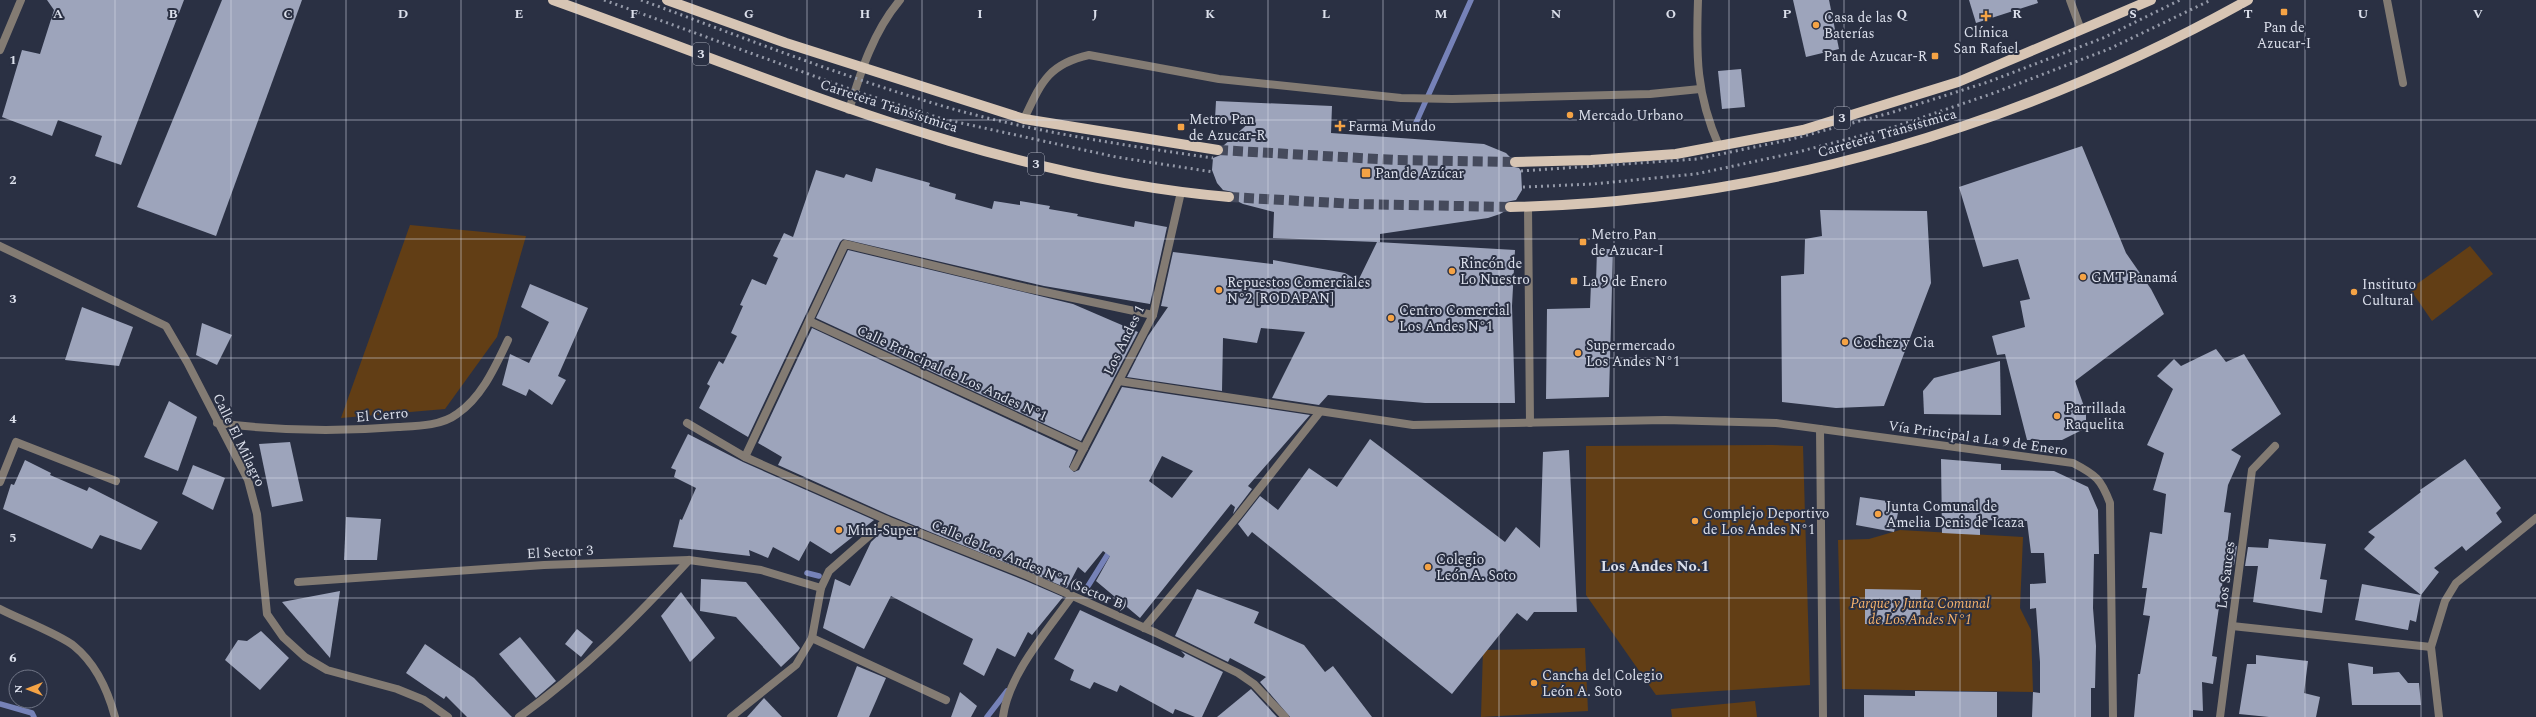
<svg xmlns="http://www.w3.org/2000/svg" width="2536" height="717" viewBox="0 0 2536 717" font-family="Spectral,serif">
<style>
.green{fill:#623e15}
.lines{fill:none;stroke-linecap:round;stroke-linejoin:round}
.stream{stroke:#7682b8;stroke-width:5.5}
.building{fill:#9da4bb;fill-rule:evenodd}
.primary-tunnel{stroke:#454a5c;stroke-width:10;stroke-dasharray:10 5;stroke-linecap:butt}
.minor{stroke:#837b73;stroke-width:8}
.tertiary{stroke:#837b73;stroke-width:8}
.primary{stroke:#d7c5b4;stroke-width:10}
.rail{stroke:#9499a8;stroke-width:3;stroke-dasharray:2 4;stroke-linecap:butt}
.grid{fill:none;stroke:#dce0ec;stroke-width:1;stroke-opacity:0.55}
.poi-dot{fill:#f5a345;stroke:#2a3043;stroke-width:1.5}
.labels{text-anchor:middle;dominant-baseline:central;stroke-width:4;stroke-linejoin:round;paint-order:stroke}
.shield{fill:#2a3043;stroke:#a7abb9;stroke-width:1}
.shield-label{font-size:13px;font-weight:bold;fill:#dce0ec}
.poi-label{font-size:14px;fill:#dce0ec;stroke:#2a3043;text-anchor:start}
.street-label{font-size:14px;fill:#dce0ec;stroke:#2a3043}
.park-label{font-size:14px;font-style:italic;fill:#f5b26c;stroke:#2a3043}
.neighbourhood-label{font-size:15px;font-weight:bold;fill:#dce0ec;stroke:#2a3043}
.grid-label{font-size:13px;text-anchor:middle;font-weight:bold;fill:#dce0ec;stroke:#2a3043;stroke-width:4;stroke-linejoin:round;paint-order:stroke}
</style>
<rect width="100%" height="100%" fill="#2a3043"/>
<g class="green">
<path d="M410 225 526 236 497 337 445 409 341 418Z"/>
<path d="M2470 246 2493 274 2432 321 2410 289Z"/>
<path d="M1772 445 1803 446 1810 685 1656 695 1586 595V446Z"/>
<path d="M1900 530 2023 537 2020 608 2031 630 2033 692 1842 689 1838 540 1869 539Z"/>
<path d="M1585 648 1588 711 1481 717 1483 650Z"/>
<path d="M1755 701 1757 717H1672L1671 709Z"/>
</g>
<g class="lines">
<g class="stream">
<path d="M1415 125 1471 0"/>
<path d="M807 573 819 576"/>
<path d="M1088 586 1111 549"/>
<path d="M0 704 32 713 34 717"/>
<path d="M987 717 1007 691"/>
</g>
</g>
<g class="building">
<path d="M47 0H184L121 165 95 156 102 136 58 120 52 136 2 117 22 50 40 54 54 10Z"/>
<path d="M222 0H302L216 236 137 207Z"/>
<path d="M1793 0H1829L1839 49 1806 57Z"/>
<path d="M1969 0H2037L2038 3 1976 23Z"/>
<path d="M1741 69 1745 107 1722 109 1718 71Z"/>
<path d="M1216 101 1332 106 1331 133 1484 144 1506 153 1511 158 1510 166 1519 168 1521 171 1522 190 1516 200 1506 202 1505 211 1500 214 1488 218 1380 234V242H1377L1515 250 1512 306 1515 403H1425L1328 395 1319 405 1272 398 1305 332 1261 328 1257 343 1223 338 1222 391 1127 377 1148 336 1168 307 1161 306 1173 252 1273 264V260L1345 273 1358 281 1377 242 1273 238 1274 212 1243 204 1235 200 1233 192 1223 190 1217 183 1212 170 1213 158 1223 154V146L1251 121 1215 119Z"/>
<path d="M2082 146 2126 253 2151 289 2164 314 2075 381 2086 412V428L2062 440H2027L2005 354 1997 355 1992 336 2025 327 2020 301 2030 299 2018 259 1983 267 1959 187Z"/>
<path d="M876 168 930 183 929 186 956 194 955 199 992 209 994 201 1020 205V201L1050 206 1049 209 1078 214 1077 216 1134 227 1135 221 1167 227 1150 304 1044 286 843 239 840 242 748 437 699 408 710 386 707 384 719 361 723 364 737 336 731 333 743 306 740 305 752 279 766 285 778 258 773 256 784 233 793 237 816 170 844 178 846 174 872 182Z"/>
<path d="M1820 210 1927 211 1931 283 1884 406 1836 408 1782 402 1781 276 1804 274 1805 239 1822 236Z"/>
<path d="M1597 249H1613L1609 397 1546 399 1547 309 1590 308 1591 283H1596Z"/>
<path d="M848 250 1073 304 1138 332 1081 441 816 318Z"/>
<path d="M530 284 588 308 558 376 566 380 552 405 529 389 526 396 502 385 510 354 529 363 549 322 521 307Z"/>
<path d="M82 307 133 327 119 366 65 360Z"/>
<path d="M202 323 232 335 217 365 196 355Z"/>
<path d="M812 328 1076 451 1069 467 1074 472 1079 470 1122 387 1310 415 1248 486 1252 489 1233 514 1235 507 1231 504 1140 618 1096 581 1110 556 1103 551 1085 573 1078 567 1067 588 889 515 778 465 782 457 758 443ZM1162 456 1193 471 1172 498 1149 481Z"/>
<path d="M2216 349 2226 362 2244 354 2281 414 2231 450 2241 456 2228 485 2224 512 2231 513 2227 546H2237L2234 565H2225L2212 656 2217 657 2213 684 2202 682 2203 711 2193 710V717H2134L2138 674H2140L2150 616 2143 615 2147 588H2142L2150 532 2162 534 2166 494 2153 490 2164 453 2147 445 2173 389 2157 376 2174 359 2181 366Z"/>
<path d="M2000 361 2001 415 1924 414 1923 391 1934 378Z"/>
<path d="M169 401 197 417 178 471 144 457Z"/>
<path d="M688 434 743 462 874 520 831 554 810 541 799 561 773 547 768 558 749 550 750 556 673 547 680 519 682 520 696 488 674 477 676 470 671 468Z"/>
<path d="M1370 439 1505 542 1516 527 1540 548 1543 452 1569 450 1577 612H1534L1527 621 1517 613 1452 694 1252 532 1248 537 1238 524 1260 496 1278 510 1309 468 1337 487Z"/>
<path d="M290 442 303 501 272 507 259 444Z"/>
<path d="M1941 459 2001 464V470L2054 471 2088 487 2098 510 2099 554H2094L2093 608 2096 646 2095 688H2091V717H2032L2033 692 2040 693V662L2036 608 2030 609V584L2046 583 2044 553H2031L2027 521 1980 520V535L1942 533Z"/>
<path d="M2465 459 2501 508 2496 513 2502 522 2466 551 2462 546 2434 568 2439 572 2421 595 2364 549 2375 537 2368 532 2421 492 2420 490Z"/>
<path d="M25 460 51 473 50 475 87 491 89 487 158 522 141 550 100 535 92 549 3 509 11 484 14 485Z"/>
<path d="M193 465 225 478 213 510 182 494Z"/>
<path d="M1860 497 1900 503 1894 532 1856 525Z"/>
<path d="M346 517 381 519 377 560H344Z"/>
<path d="M888 526 1026 581 1063 597 1032 635 1028 632 1015 657 997 648 984 676 963 664 973 639 891 596 864 649 823 628 835 579 850 586 871 542Z"/>
<path d="M2269 539 2326 544 2320 579 2327 580 2322 613 2253 602 2258 566H2245L2248 547 2268 548Z"/>
<path d="M701 579 746 582 800 648 798 651 781 667 736 617 700 611Z"/>
<path d="M2362 584 2421 595 2416 622 2410 620 2408 630 2355 620Z"/>
<path d="M1197 589 1259 612 1254 623 1304 645 1325 672 1333 666 1372 717H1290L1260 682 1266 677 1230 658 1228 662 1175 636Z"/>
<path d="M1865 589 1921 590 1920 625 1865 624Z"/>
<path d="M340 591 330 658 282 602Z"/>
<path d="M681 592 715 638 690 662 661 616Z"/>
<path d="M1080 610 1183 658 1185 655 1181 651 1223 672 1202 717H1195L1175 709 1173 714 1120 685 1117 692 1094 682 1090 689 1070 680 1074 670 1054 659Z"/>
<path d="M577 629 593 642 581 657 565 644Z"/>
<path d="M261 631 289 658 260 690 225 660 238 640 247 641Z"/>
<path d="M520 637 556 681 536 698 499 654Z"/>
<path d="M425 644 474 678 512 717H467L446 696 444 699 406 673Z"/>
<path d="M2256 655 2308 661 2304 693 2320 697 2316 717H2269L2239 714 2247 664H2256Z"/>
<path d="M2348 663 2373 667V674L2399 672 2408 683H2419L2421 705H2352Z"/>
<path d="M857 666 886 678 869 717H837Z"/>
<path d="M1251 689 1277 717H1217Z"/>
<path d="M1915 691 1997 692V717H1864V695L1915 696Z"/>
<path d="M960 692 977 706 971 717H951Z"/>
<path d="M764 698 782 717H747Z"/>
</g>
<g class="lines">
<g class="primary-tunnel">
<path d="M1218 150 1396 160 1515 162"/>
<path d="M1229 197 1355 204 1510 207"/>
</g>
<g class="minor">
<path d="M1698 0C1696 56 1696 94 1719 146"/>
<path d="M2070 0 2081 30"/>
<path d="M2387 0 2403 83"/>
<path d="M1024 119C1041 83 1048 64 1089 55L1219 79 1401 98 1452 99 1650 94 1700 89"/>
<path d="M809 321 1084 448"/>
<path d="M217 423C279 431 336 432 398 427 417 426 441 426 457 414 482 397 495 367 508 340"/>
<path d="M687 423 745 457 887 520 1028 576 1156 633 1238 673 1254 684 1285 717"/>
<path d="M745 457 845 244 1026 288 1153 315"/>
<path d="M0 482 16 442 116 481"/>
<path d="M298 582 544 565 689 560 761 570 821 588"/>
<path d="M2232 626 2431 647"/>
<path d="M812 638 946 700"/>
<path d="M519 717C582 672 637 617 689 560"/>
<path d="M731 717 796 665 812 638 821 588 829 571 887 520"/>
<path d="M1003 717C1008 675 1048 630 1072 596"/>
<path d="M2220 717 2252 470 2275 446"/>
<path d="M2439 717 2431 647 2445 601 2456 583 2536 518"/>
</g>
<g class="tertiary">
<path d="M0 50 21 0"/>
<path d="M849 110C861 71 873 32 900 0"/>
<path d="M1528 206 1530 423"/>
<path d="M0 246 166 326 187 362 248 480 257 514 267 614 283 637 305 657 327 670 397 689 424 700 448 717"/>
<path d="M1119 381 1413 425 1665 420 1776 423 2073 463C2096 475 2101 479 2110 503L2113 717"/>
<path d="M1820 429 1823 717"/>
<path d="M1074 467 1153 315 1181 192"/>
<path d="M0 609C19 619 59 634 74 646 95 663 108 691 115 717"/>
<path d="M1144 628 1237 517 1319 413"/>
</g>
<g class="primary">
<path d="M553 0C774 79 992 177 1229 197"/>
<path d="M667 0 786 43 1024 119 1218 150"/>
<path d="M1515 162 1591 160 1676 154 1803 130 1958 82 2151 0"/>
<path d="M1510 207C1767 202 2024 125 2248 0"/>
</g>
<g class="rail">
<path d="M604 0 861 93 943 119 1116 157 1213 172"/>
<path d="M641 0C742 37 843 77 946 107 1033 132 1123 145 1213 158"/>
<path d="M1521 171 1697 159 1788 140 1890 113 1988 82 2103 38 2180 0"/>
<path d="M1523 187 1593 184 1696 174 1794 153 1894 127 1994 93 2109 49 2211 0"/>
</g>
</g>
<path class="grid" d="M115 0V717M231 0V717M346 0V717M461 0V717M576 0V717M692 0V717M807 0V717M922 0V717M1037 0V717M1153 0V717M1268 0V717M1383 0V717M1499 0V717M1614 0V717M1729 0V717M1844 0V717M1960 0V717M2075 0V717M2190 0V717M2305 0V717M2421 0V717M0 120H2536M0 239H2536M0 358H2536M0 478H2536M0 598H2536"/>
<g class="poi-dot">
<rect x="2280" y="8" width="8" height="8" rx="2"/>
<path d="M1984 10h4v4h4v4h-4v4h-4v-4h-4v-4h4z"/>
<circle cx="1816" cy="25" r="4"/>
<rect x="1931" y="52" width="8" height="8" rx="2"/>
<circle cx="1570" cy="115" r="4"/>
<path d="M1338 120h4v4h4v4h-4v4h-4v-4h-4v-4h4z"/>
<rect x="1177" y="123" width="8" height="8" rx="2"/>
<rect x="1361" y="168" width="10" height="10" rx="2"/>
<rect x="1579" y="238" width="8" height="8" rx="2"/>
<circle cx="1452" cy="271" r="4"/>
<circle cx="2083" cy="277" r="4"/>
<rect x="1570" y="277" width="8" height="8" rx="2"/>
<circle cx="1219" cy="290" r="4"/>
<circle cx="2354" cy="292" r="4"/>
<circle cx="1391" cy="318" r="4"/>
<circle cx="1845" cy="342" r="4"/>
<circle cx="1578" cy="353" r="4"/>
<circle cx="2057" cy="416" r="4"/>
<circle cx="1878" cy="514" r="4"/>
<circle cx="1695" cy="521" r="4"/>
<circle cx="839" cy="530" r="4"/>
<circle cx="1428" cy="567" r="4"/>
<circle cx="1534" cy="683" r="4"/>
</g>
<g class="labels">
<g class="shield">
<rect x="693" y="43" width="16" height="22" rx="3"/>
<rect x="1834" y="107" width="16" height="22" rx="3"/>
<rect x="1028" y="153" width="16" height="22" rx="3"/>
</g>
<g class="shield-label">
<text x="701" y="54">3</text>
<text x="1842" y="118">3</text>
<text x="1036" y="164">3</text>
</g>
<g class="poi-label">
<text x="1824" y="17">Casa de las<tspan x="1824" dy="16">Baterías</tspan></text>
<text x="2284" y="27" text-anchor="middle">Pan de<tspan x="2284" dy="16">Azucar-I</tspan></text>
<text x="1986" y="32" text-anchor="middle">Clínica<tspan x="1986" dy="16">San Rafael</tspan></text>
<text x="1927" y="56" text-anchor="end">Pan de Azucar-R</text>
<text x="1578" y="115">Mercado Urbano</text>
<text x="1189" y="119">Metro Pan<tspan x="1189" dy="16">de Azucar-R</tspan></text>
<text x="1348" y="126">Farma Mundo</text>
<text x="1375" y="173">Pan de Azúcar</text>
<text x="1591" y="234">Metro Pan<tspan x="1591" dy="16">de Azucar-I</tspan></text>
<text x="1460" y="263">Rincón de<tspan x="1460" dy="16">Lo Nuestro</tspan></text>
<text x="2091" y="277">GMT Panamá</text>
<text x="1582" y="281">La 9 de Enero</text>
<text x="1227" y="282">Repuestos Comerciales<tspan x="1227" dy="16">N°2 [RODAPAN]</tspan></text>
<text x="2362" y="284">Instituto<tspan x="2362" dy="16">Cultural</tspan></text>
<text x="1399" y="310">Centro Comercial<tspan x="1399" dy="16">Los Andes N°1</tspan></text>
<text x="1853" y="342">Cochez y Cia</text>
<text x="1586" y="345">Supermercado<tspan x="1586" dy="16">Los Andes N°1</tspan></text>
<text x="2065" y="408">Parrillada<tspan x="2065" dy="16">Raquelita</tspan></text>
<text x="1886" y="506">Junta Comunal de<tspan x="1886" dy="16">Amelia Denis de Icaza</tspan></text>
<text x="1703" y="513">Complejo Deportivo<tspan x="1703" dy="16">de Los Andes N°1</tspan></text>
<text x="847" y="530">Mini-Super</text>
<text x="1436" y="559">Colegio<tspan x="1436" dy="16">León A. Soto</tspan></text>
<text x="1542" y="675">Cancha del Colegio<tspan x="1542" dy="16">León A. Soto</tspan></text>
</g>
<g class="street-label">
<text transform="translate(889 106) rotate(18)">Carretera Transístmica</text>
<text transform="translate(1887 133) rotate(-16)">Carretera Transístmica</text>
<text transform="translate(1124 340) rotate(-64)">Los Andes 1</text>
<text transform="translate(952 373) rotate(25)">Calle Principal de Los Andes N°1</text>
<text transform="translate(382 415) rotate(-5)">El Cerro</text>
<text transform="translate(1978 438) rotate(8)">Vía Principal a La 9 de Enero</text>
<text transform="translate(239 440) rotate(64)">Calle El Milagro</text>
<text transform="translate(560 552) rotate(-3)">El Sector 3</text>
<text transform="translate(1029 565) rotate(23)">Calle de Los Andes N°1 (Sector B)</text>
<text transform="translate(2226 575) rotate(-83)">Los Sauces</text>
</g>
<g class="park-label">
<text x="1920" y="603">Parque y Junta Comunal<tspan x="1920" dy="16">de Los Andes N°1</tspan></text>
</g>
<g class="neighbourhood-label">
<text x="1655" y="566">Los Andes No.1</text>
</g>
</g>
<g class="grid-label">
<text x="58" y="18">A</text>
<text x="173" y="18">B</text>
<text x="288" y="18">C</text>
<text x="403" y="18">D</text>
<text x="519" y="18">E</text>
<text x="634" y="18">F</text>
<text x="749" y="18">G</text>
<text x="865" y="18">H</text>
<text x="980" y="18">I</text>
<text x="1095" y="18">J</text>
<text x="1210" y="18">K</text>
<text x="1326" y="18">L</text>
<text x="1441" y="18">M</text>
<text x="1556" y="18">N</text>
<text x="1671" y="18">O</text>
<text x="1787" y="18">P</text>
<text x="1902" y="18">Q</text>
<text x="2017" y="18">R</text>
<text x="2133" y="18">S</text>
<text x="2248" y="18">T</text>
<text x="2363" y="18">U</text>
<text x="2478" y="18">V</text>
<text x="13" y="64">1</text>
<text x="13" y="184">2</text>
<text x="13" y="303">3</text>
<text x="13" y="423">4</text>
<text x="13" y="542">5</text>
<text x="13" y="662">6</text>
</g>
<g transform="translate(28 689) rotate(270)"><circle r="19" fill="#2a3043" stroke="#717687"/>
<path d="M0-3L7 15L0 10L-7 15Z" fill="#f5a345"/>
<text y="-6" font-size="11" font-weight="bold" text-anchor="middle" fill="#dce0ec">N</text>
</g>
</svg>
